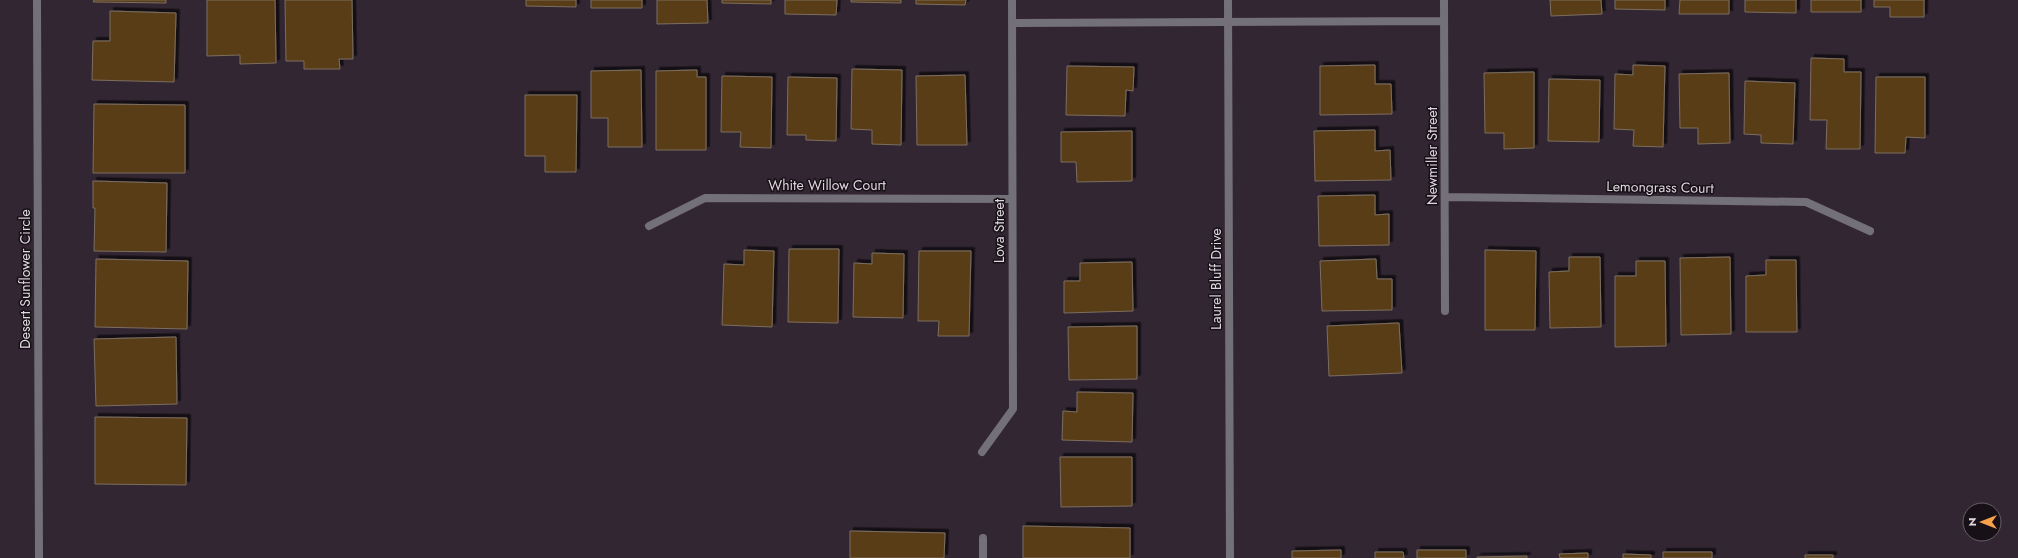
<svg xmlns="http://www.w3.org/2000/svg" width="2018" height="558" font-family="Jost,sans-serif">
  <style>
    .building { fill: #593c17; stroke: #7c6e60; filter: url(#shadow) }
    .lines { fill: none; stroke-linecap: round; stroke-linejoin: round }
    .minor { stroke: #737078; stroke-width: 8 }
    .labels { text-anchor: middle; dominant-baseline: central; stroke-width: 3; stroke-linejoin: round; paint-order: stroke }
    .street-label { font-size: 14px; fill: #dfd7df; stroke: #171117 }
  </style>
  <defs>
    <filter id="shadow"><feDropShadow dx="3.5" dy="-3.5" stdDeviation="0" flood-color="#0009"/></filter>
  </defs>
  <rect width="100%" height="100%" fill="#322633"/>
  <path class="building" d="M94 0H166V3L93 2Z
    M207 0H275L276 63 240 64V55L207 56Z
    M285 0H352L353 59H339L340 69H304V61H286Z
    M526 0H576V7L526 6Z
    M591 0H642V8H591Z
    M657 0H707L708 23 657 24Z
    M722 0H771V4L722 3Z
    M785 0H837L836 15 785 14Z
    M851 0H901V3L851 2Z
    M916 0H966L965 5 916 4Z
    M1550 0H1601L1602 14 1551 16Z
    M1615 0H1665V10L1615 9Z
    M1680 0H1729V14H1679Z
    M1745 0H1796V13L1745 12Z
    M1811 0H1861V12H1811Z
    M1874 0H1924V17H1890V7H1874Z
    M110 11 176 13 174 82 92 80 93 41H110Z
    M1811 58 1844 59V72H1861L1860 149H1826L1827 120H1810Z
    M1375 65V84H1391L1392 114 1320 115V66Z
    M1633 65 1665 66 1663 147 1633 146 1634 130 1614 129 1615 74 1633 75Z
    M1067 66 1134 67 1133 91 1126 90 1125 116 1066 115Z
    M852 69 902 70 901 145 872 144V130L851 129Z
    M641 70 642 147H608V118H591V71Z
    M697 70V77H706V150H656V71Z
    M1534 72V148L1504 149V133H1485L1484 73Z
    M1729 73 1730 143 1698 144V128H1680L1679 74Z
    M965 75 967 145H917L916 76Z
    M722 76 772 77 771 148 740 147 741 132H721Z
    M788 77 837 78 836 141 806 140V135H787Z
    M1876 77H1925V138L1906 137 1905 153H1875Z
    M1549 79 1600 80 1599 142 1548 141Z
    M1745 81 1795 83 1793 144 1761 143V135L1744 134Z
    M525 95H577L576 172H545V156H525Z
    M94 104 185 105V173H93Z
    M1375 130V151L1390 150 1391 180 1315 181 1314 131Z
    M1132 131V181L1077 182 1076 162H1061V132Z
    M93 181 167 183 166 252 94 251 95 208H93Z
    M1375 195V215L1389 214V245L1319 246 1318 196Z
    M789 249H839L838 323 788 322Z
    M744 250 774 251 772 327 722 325 724 264 744 265Z
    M1485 250 1536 251 1535 330H1485Z
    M919 251H971L969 336H938L939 321H918Z
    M872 253 904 254 903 318 853 317 854 263 872 264Z
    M1569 257H1600L1601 327 1550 328 1549 272 1569 271Z
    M1730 257 1731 334 1681 335 1680 258Z
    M96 259 188 261 187 329 95 327Z
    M1376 259 1377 279H1392V310L1322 311 1320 261Z
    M1766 260H1796L1797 332H1746V276L1766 275Z
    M1636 261H1665L1666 346 1615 347V276H1636Z
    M1132 262 1133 311 1064 313V281H1080V263Z
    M1399 323 1402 373 1329 376 1327 326Z
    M1137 326V379L1069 380 1068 327Z
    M176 337 177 404 96 406 94 339Z
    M1077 392 1133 393 1132 442 1062 440 1063 411 1077 412Z
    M95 417 187 418 186 485 95 484Z
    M1060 457H1132V506L1061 507Z
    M1023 526 1130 528V558H1023Z
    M850 531 945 533 944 558H850Z
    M1341 550V558H1292V551Z
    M1417 550H1466V558H1417Z
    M1375 552H1403L1404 558H1375Z
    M1663 552H1712V558H1663Z
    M1588 553V558H1560L1559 554Z
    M1623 554 1651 555V558H1623Z
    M1805 555H1833V558H1805Z
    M1527 556V558H1477V557Z"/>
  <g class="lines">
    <path class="minor" d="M37 0 39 558
      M1228 0 1230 558
      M1444 0 1445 311
      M1012 23 1444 21
      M1445 197 1806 202 1870 231
      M649 226 705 198 1012 199
      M982 452 1013 409 1012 0
      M983 538V558"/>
  </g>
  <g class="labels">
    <g class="street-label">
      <text transform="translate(1432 156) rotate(-90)">Newmiller Street</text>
      <text x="827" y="185">White Willow Court</text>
      <text transform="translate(1660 187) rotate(1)">Lemongrass Court</text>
      <text transform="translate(999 231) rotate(-90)">Lova Street</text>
      <text transform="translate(25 279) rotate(-90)">Desert Sunflower Circle</text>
      <text transform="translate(1216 279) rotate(-90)">Laurel Bluff Drive</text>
    </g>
  </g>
  <g transform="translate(1982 522) rotate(270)"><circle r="19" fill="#171117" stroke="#676067"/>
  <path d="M0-3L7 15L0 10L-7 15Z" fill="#f8a14a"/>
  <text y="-6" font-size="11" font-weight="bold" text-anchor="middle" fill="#dfd7df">N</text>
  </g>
</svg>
